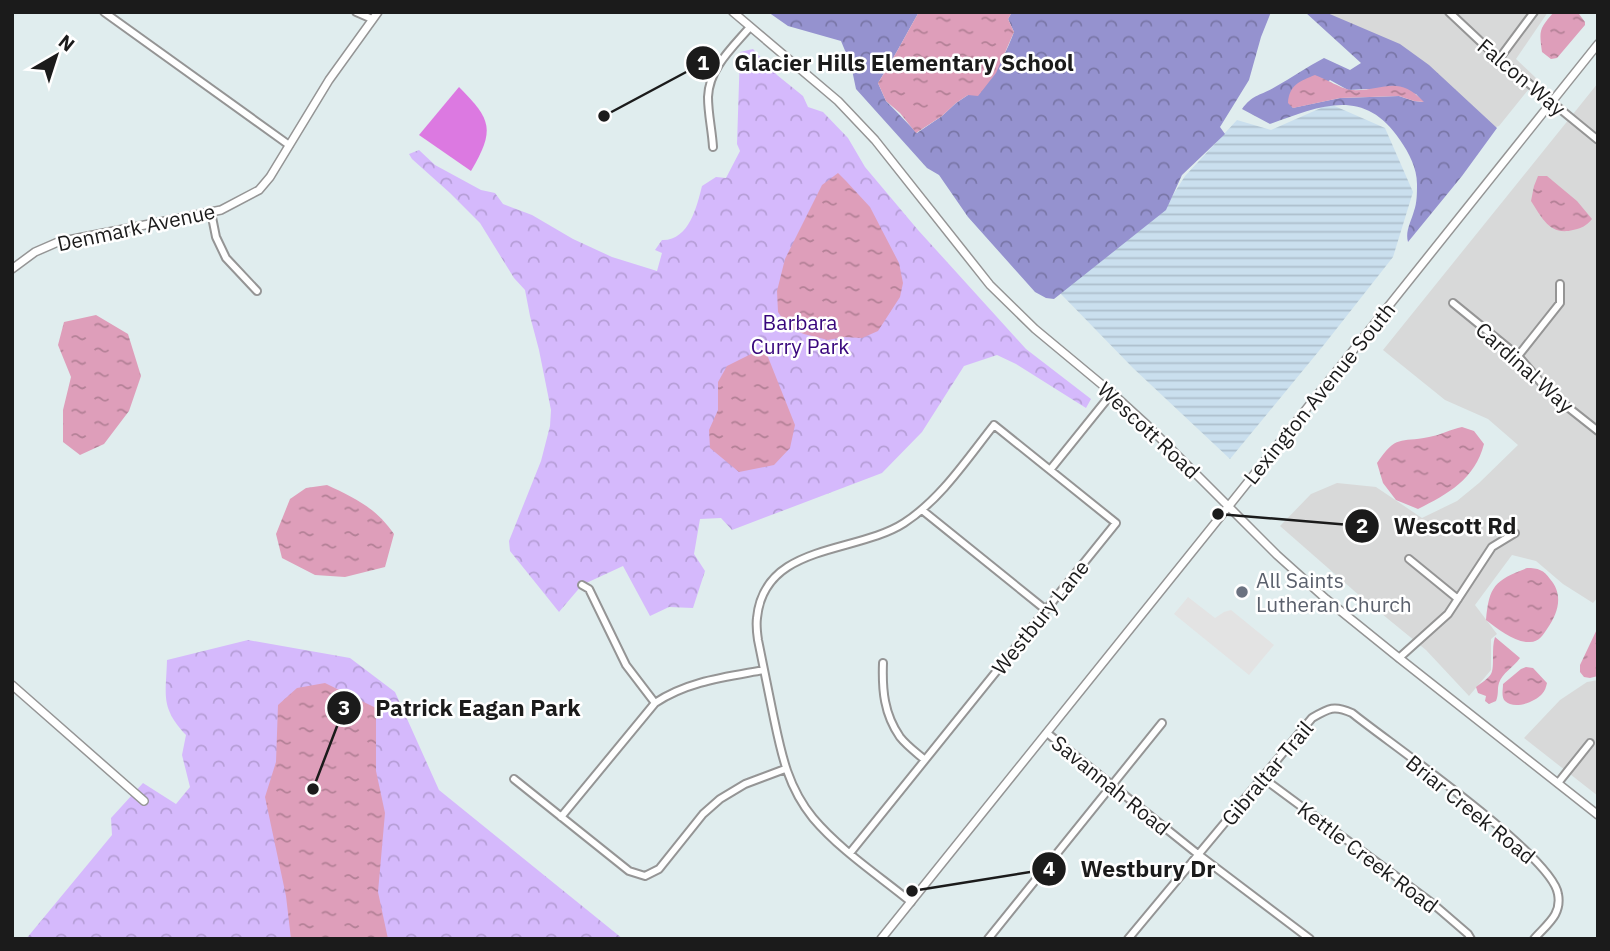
<svg xmlns="http://www.w3.org/2000/svg" width="1610" height="951" font-family="'IBM Plex Sans',sans-serif">
  <style>
    .residential { fill: #d8d9d9 }
    .farmland { fill: url(#farmland-rules) }
    .forest { fill: url(#forest-crowns); fill-rule: evenodd }
    .park { fill: url(#park-crowns) }
    .pitch { fill: #dc79e1 }
    .parking { fill: #e3e3e3 }
    .water { fill: url(#water-ripples) }
    .lines { fill: none; stroke-linecap: round; stroke-linejoin: round }
    .minor-casing { stroke: #959595; stroke-width: 10 }
    .tertiary-casing { stroke: #959595; stroke-width: 10 }
    .minor { stroke: #fff; stroke-width: 6 }
    .tertiary { stroke: #fff; stroke-width: 7 }
    .worship-dot { fill: #6b7280; stroke: #fff; stroke-width: 2.5 }
    .labels { text-anchor: middle; dominant-baseline: central; stroke-width: 5; stroke-linejoin: round; paint-order: stroke }
    .street-label { font-size: 21px; fill: #1b1b1b; stroke: #fff }
    .park-label { font-size: 21px; fill: #38067c; stroke: #fff }
    .worship-label { font-size: 21px; fill: #5b616d; stroke: #fff; text-anchor: start }
    .leader { fill: none; stroke: #1b1b1b; stroke-width: 2.5 }
    .callout-dot { fill: #1b1b1b; stroke: #fff; stroke-width: 2.5 }
    .mark-label { font-size: 21px; text-anchor: middle; font-weight: bold; fill: #fff }
    .callout-label { font-size: 23px; text-anchor: middle; font-weight: bold; fill: #1b1b1b; stroke: #fff; stroke-width: 5; stroke-linejoin: round; paint-order: stroke }
  </style>
  <defs>
    <pattern id="farmland-rules" width="6" height="5" patternUnits="userSpaceOnUse" patternTransform="scale(1.75)"><rect width="6" height="5" fill="#cadfee"/><path d="M0 2.5h6" fill="none" stroke="#adbfcc"/></pattern>
    <pattern id="forest-crowns" width="20" height="18" patternUnits="userSpaceOnUse" patternTransform="scale(1.75)"><rect width="20" height="18" fill="#9592cf"/><path d="M2 6a3 3 0 1 1 6 0M12 15a3 3 0 1 1 6 0" fill="none" stroke="#7976a7"/></pattern>
    <pattern id="park-crowns" width="20" height="18" patternUnits="userSpaceOnUse" patternTransform="scale(1.75)"><rect width="20" height="18" fill="#d5b9fc"/><path d="M2 6a3 3 0 1 1 6 0M12 15a3 3 0 1 1 6 0" fill="none" stroke="#b69ed7"/></pattern>
    <pattern id="water-ripples" width="26" height="14" patternUnits="userSpaceOnUse" patternTransform="scale(1.75)"><rect width="26" height="14" fill="#de9eba"/><path d="M2 4q2-2 4 0t4 0M15 11q2-2 4 0t4 0" fill="none" stroke="#b38096"/></pattern>
  </defs>
  <rect width="100%" height="100%" fill="#e0edee"/>
  <path class="residential" d="M1317 12H1548L1516 59 1537 79 1499 126 1490 129Z
    M1598 83V597L1593 603 1563 584 1536 561 1512 555 1475 605 1497 634 1491 639V670L1469 696 1426 650 1360 596 1280 526 1311 494 1337 483 1376 487 1422 518 1457 501 1479 483 1518 445 1488 419 1445 400 1383 350Z
    M1598 680V796L1524 738 1560 700 1587 682Z"/>
  <path class="farmland" d="M1330 104 1385 128 1413 192 1393 257 1323 346 1230 459 1133 368 1060 293 1164 209 1185 176 1237 120 1271 130Z"/>
  <path class="forest" d="M768 12H919C905 36 893 60 878 83L886 101 917 133 942 116 956 103 968 95H978C995 74 1004 58 1014 32L1008 19 1012 12H1271L1261 37 1249 80 1220 127 1225 134 1182 175 1166 210 1054 299 1046 298 1035 292 968 217 939 175 927 168 856 89 851 65 841 41 788 26Z
    M1305 12H1325L1400 44 1429 65 1497 128 1462 176 1408 242C1405 231 1411 222 1414 211 1417 203 1417 193 1417 184 1417 168 1409 153 1400 140 1364 86 1320 106 1270 124L1242 109C1253 94 1260 96 1275 87 1291 78 1307 67 1324 58L1350 70 1361 63ZM1330 80 1348 90 1367 89 1416 94 1423 102 1414 101 1399 96 1340 98 1292 108Z"/>
  <path class="park" d="M753 49 777 75 803 96 808 107 823 112 848 138 865 167 918 230 1026 349 1091 399 1086 408 1016 364 997 355 964 366 922 432 882 473 732 530 721 518 700 519 694 554 705 571 693 608 669 607 650 616 623 566 582 585 559 612 510 551 509 541 541 461 550 426 551 410 539 350 530 316 525 290 514 278 480 223 450 193 412 159 409 154 419 150 435 165 481 190 495 193 503 204 532 215 573 239 612 257 657 271 662 253 655 250 662 240C689 241 697 206 702 186L716 177 726 178 740 151 737 144 740 52Z
    M248 640 350 658 395 692 439 790 623 939H26L112 835 111 818 143 783 176 804 190 787 182 755 186 735C160 707 166 696 167 660Z"/>
  <path class="pitch" d="M459 87C492 120 495 130 471 171L419 135Z"/>
  <path class="parking" d="M1188 597 1215 618 1224 612 1231 610 1274 645 1249 675 1174 614Z"/>
  <path class="water" d="M919 12H1012L1008 19 1014 32 996 73 978 96 968 95 956 103 942 116 916 133 900 113 886 101 878 83C893 60 905 36 919 12Z
    M1554 12 1579 14 1585 22V25L1557 58 1551 59 1542 52C1539 30 1539 29 1554 12Z
    M1315 75C1323 78 1345 90 1351 90 1382 92 1397 73 1424 102L1414 101 1399 96 1340 98 1293 108 1288 103C1289 85 1300 81 1315 75Z
    M838 173 846 181 870 207 899 263 903 283 900 297 878 331 862 338 843 337 828 340 804 334 794 330 784 321 778 312 777 291 785 259 822 185Z
    M1538 176H1547L1577 201 1592 219C1586 226 1582 228 1573 230 1550 236 1542 218 1531 201L1534 186Z
    M96 315 128 334 141 376 129 411 104 444 80 455 63 442V410L71 377 58 345 64 322Z
    M755 352H766L795 425 790 448 774 465 739 472 710 448 709 430 718 410V382L727 366Z
    M1462 427 1474 431 1484 444C1475 479 1448 494 1418 509L1396 500 1383 483 1377 463C1397 434 1399 443 1429 437 1441 435 1451 429 1462 427Z
    M327 485C355 498 376 508 394 534L385 567 345 577 315 575 282 558 276 534 290 499 306 488Z
    M1527 568C1538 568 1544 570 1550 579 1564 595 1558 613 1547 629 1543 635 1539 642 1530 642 1515 643 1498 629 1486 620 1489 586 1495 580 1527 568Z
    M1598 627V676L1590 678 1584 677 1580 672V665Z
    M1495 637 1520 658C1514 667 1502 673 1499 683 1497 689 1499 694 1496 701L1489 704 1485 701 1486 696 1478 693 1476 687C1481 683 1488 679 1491 674 1495 667 1491 648 1495 637Z
    M1526 667 1533 668 1547 683C1546 687 1545 691 1542 694 1535 702 1514 710 1505 701 1501 697 1503 689 1503 684L1521 669Z
    M325 683 376 708V771L385 813 378 892 388 939H291L286 896 265 797 276 762 278 705 297 688Z"/>
  <g class="lines">
    <g class="minor-casing">
      <path id="minor" d="M104 12 289 145
        M356 12 372 19
        M1449 12 1499 59 1598 140
        M1499 59 1534 12
        M713 147C712 130 708 114 708 97 709 68 733 47 750 27
        M211 212 216 237 226 258 257 291
        M1453 303 1518 356 1550 393 1598 431
        M1518 356 1560 303V284
        M1050 470 1112 393
        M922 510 1046 610
        M1409 559 1458 599
        M582 585 589 589 626 665 655 703
        M1399 658 1448 614 1492 547 1515 533
        M883 663C882 690 884 714 900 737 907 746 917 753 925 760
        M1047 733 1199 855 1310 939
        M1263 778 1432 903 1468 934 1471 939
        M514 779 629 871 645 876 659 869 703 814 720 799 745 784 785 769
        M1558 783 1590 743
        M561 817 655 703C688 681 726 677 764 670
        M850 853 1116 523 994 425C967 459 941 499 904 523 856 554 764 543 757 618 756 625 757 633 758 640 763 664 768 689 773 714 781 752 787 786 813 818 840 850 878 875 911 902
        M988 939 1162 723
        M1128 939 1312 718C1329 708 1334 705 1352 713 1389 743 1552 855 1558 894 1562 915 1547 924 1534 939"/>
    </g>
    <g class="tertiary-casing">
      <path id="tertiary" d="M733 12 838 101 875 140 990 285 1035 329 1112 393 1147 425 1277 555 1326 599 1399 658 1598 815
        M12 269 35 252 58 242 221 210 259 190 270 177 329 80 378 12
        M12 685 144 801
        M881 939 1228 507 1598 44"/>
    </g>
    <use href="#minor" class="minor"/>
    <use href="#tertiary" class="tertiary"/>
  </g>
  <circle class="worship-dot" cx="1242" cy="592" r="7"/>
  <g class="labels">
    <g class="street-label">
      <text transform="translate(1522 77) rotate(40)">Falcon Way</text>
      <text transform="translate(136 227) rotate(-12)">Denmark Avenue</text>
      <text transform="translate(1525 367) rotate(42)">Cardinal Way</text>
      <text transform="translate(1319 393) rotate(-51)">Lexington Avenue South</text>
      <text transform="translate(1149 430) rotate(43)">Wescott Road</text>
      <text transform="translate(1040 617) rotate(-51)">Westbury Lane</text>
      <text transform="translate(1267 773) rotate(-50)">Gibraltar Trail</text>
      <text transform="translate(1111 785) rotate(39)">Savannah Road</text>
      <text transform="translate(1471 809) rotate(39)">Briar Creek Road</text>
      <text transform="translate(1368 857) rotate(37)">Kettle Creek Road</text>
    </g>
    <g class="park-label">
      <text x="800" y="322">Barbara<tspan x="800" dy="24">Curry Park</tspan></text>
    </g>
    <g class="worship-label">
      <text x="1256" y="580">All Saints<tspan x="1256" dy="24">Lutheran Church</tspan></text>
    </g>
  </g>
  <path class="leader" d="M604 116L703 63M1218 514L1362 526M313 789L344 708M912 891L1049 869"/>
  <g class="callout-dot">
    <circle cx="604" cy="116" r="7"/>
    <circle cx="1218" cy="514" r="7"/>
    <circle cx="313" cy="789" r="7"/>
    <circle cx="912" cy="891" r="7"/>
    <circle cx="703" cy="63" r="18"/>
    <circle cx="1362" cy="526" r="18"/>
    <circle cx="344" cy="708" r="18"/>
    <circle cx="1049" cy="869" r="18"/>
  </g>
  <g class="mark-label">
    <text x="703" y="70">1</text>
    <text x="1362" y="533">2</text>
    <text x="344" y="715">3</text>
    <text x="1049" y="876">4</text>
  </g>
  <g class="callout-label">
    <text x="904" y="71">Glacier Hills Elementary School</text>
    <text x="1455" y="534">Wescott Rd</text>
    <text x="478" y="716">Patrick Eagan Park</text>
    <text x="1148" y="877">Westbury Dr</text>
  </g>
  <rect width="1610" height="951" fill="none" stroke="#1b1b1b" stroke-width="28"/>
  <g transform="translate(56 56) rotate(39)" stroke="#ffffff" stroke-width="5" paint-order="stroke">
  <path d="M0-5L12 26L0 18L-12 26Z" fill="#1b1b1b"/>
  <text y="-10" font-size="19" font-weight="bold" text-anchor="middle" fill="#1b1b1b">N</text>
  </g>
</svg>
